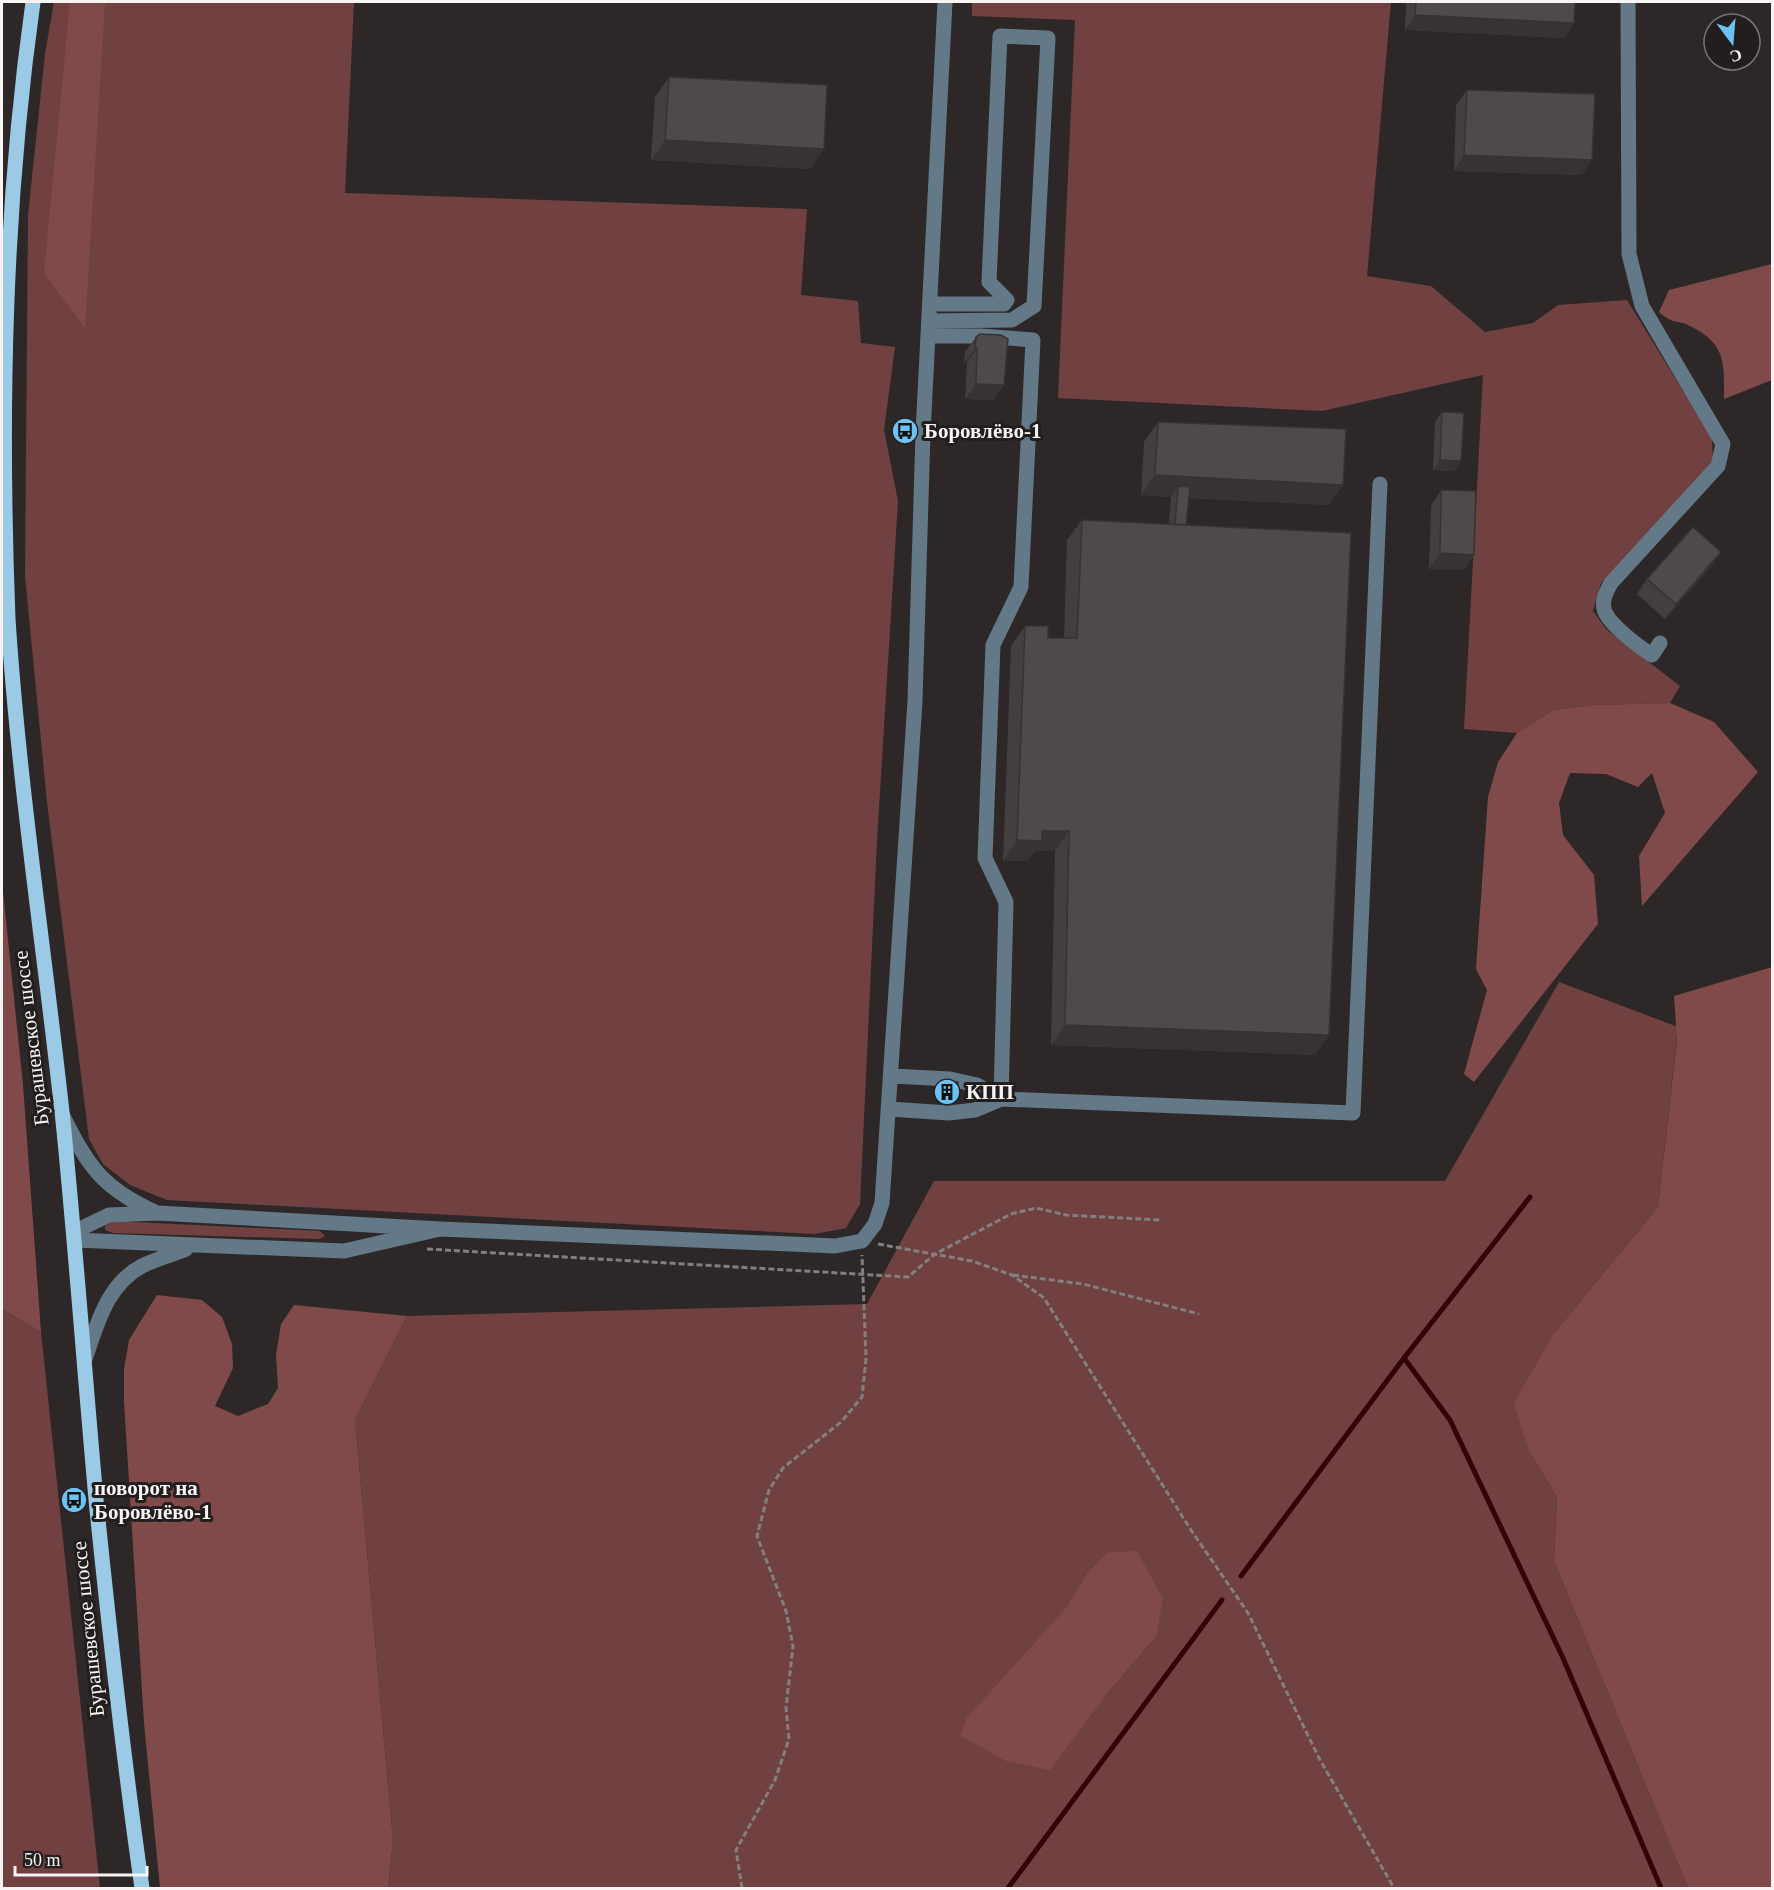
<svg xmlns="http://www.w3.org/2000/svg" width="1774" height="1890" font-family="'Times New Roman',serif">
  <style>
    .green { fill: #714141; fill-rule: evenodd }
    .forest { fill: #814a4a }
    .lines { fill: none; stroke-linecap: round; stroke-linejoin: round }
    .stream { stroke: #320308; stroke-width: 5 }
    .path { stroke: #837f7e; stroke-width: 3; stroke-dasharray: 6 3; stroke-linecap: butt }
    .minor { stroke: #637987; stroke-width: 15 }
    .major { stroke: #9bcae6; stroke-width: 15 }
    .wall { fill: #443f3f }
    .shaded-wall { fill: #373333 }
    .building { fill: #4f4949; stroke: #373333; stroke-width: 1.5 }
    .labels { text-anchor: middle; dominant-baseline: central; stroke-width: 6; stroke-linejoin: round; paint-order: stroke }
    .poi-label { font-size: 21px; font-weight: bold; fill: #f8f4f4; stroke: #231e1e; text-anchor: start }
    .street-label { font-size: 21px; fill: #f8f4f4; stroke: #231e1e }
  </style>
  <rect width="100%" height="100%" fill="#2d2827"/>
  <path class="green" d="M54 2H354L345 193 807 209 801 295 858 301 861 343 895 347 884 430 898 501 877 840 860 1204 846 1228 815 1234 167 1200 130 1185 103 1164 89 1139 47 802 25 576 28 215 45 54Z
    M972 2H1391L1367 276 1431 286 1485 332 1533 323 1558 305 1627 300 1712 438 1713 463 1601 583 1593 611 1606 629 1680 686 1670 703 1594 705 1553 710 1517 733 1464 729 1483 375 1322 411 1058 398 1075 20 972 16Z
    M1559 982 1678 1027 1658 1207 1555 1332 1529 1451 1557 1497 1554 1561 1688 1888H388L393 1840 355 1420 407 1316 867 1304 934 1181H1445ZM1106 1553 1156 1637 1106 1695 1065 1609 1087 1573Z
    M113 1221 320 1231 325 1236 319 1239 113 1233 105 1230V1226Z
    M2 1309 41 1332 100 1888H2Z"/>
  <path class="forest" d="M70 2H105L85 328 44 273Z
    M1772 264V380L1724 399C1724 365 1727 345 1692 327 1678 319 1675 326 1659 312L1669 290Z
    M1670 703 1714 722 1758 772 1642 906 1639 856 1665 813 1652 773 1638 787 1606 774 1570 773 1559 803 1563 835 1594 875 1598 924 1474 1082 1464 1074 1487 990 1476 969 1488 797 1498 762 1517 733 1553 710 1594 705Z
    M2 882 23 1085 41 1332 2 1309Z
    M1772 967V1888H1688L1554 1561 1557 1497 1529 1451 1514 1403 1555 1332 1658 1207 1677 1039 1674 996Z
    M157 1295 202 1300 222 1317 232 1344 233 1368 215 1406 238 1416 268 1404 278 1388 276 1355 281 1324 294 1305 407 1316 355 1420 393 1840 388 1888H160L144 1723 124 1401V1369L129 1340Z
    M1137 1551 1163 1599 1156 1637 1106 1695 1050 1770 1006 1761 961 1736 966 1719 1065 1609 1087 1573 1106 1553Z"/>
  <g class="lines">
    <path class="stream" d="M1404 1358 1450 1420 1563 1658 1661 1888
      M1241 1576 1404 1358 1530 1197
      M1008 1888 1222 1600"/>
    <path class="path" d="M878 1244 972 1261 1012 1275 1044 1298 1191 1530 1248 1613 1320 1760 1394 1888
      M427 1249 908 1277 935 1254 1011 1214 1036 1208 1066 1215 1160 1220
      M1013 1275 1083 1284 1199 1314
      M742 1888 736 1850 775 1780 789 1739 786 1708 793 1646 786 1611 757 1536 769 1490 783 1468 841 1422 862 1397 866 1358 862 1255"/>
    <path class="minor" d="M1628 2 1629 254 1642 306 1723 444 1718 466 1611 583C1606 592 1600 603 1606 614 1613 627 1639 647 1652 655L1660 643
      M929 321 1012 320 1034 306 1048 38 1000 36 989 282 1007 300 1004 304H930
      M929 336H981L1033 340 1021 587 993 645 985 858 1006 902 1001 1099
      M892 1076 950 1079 977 1085 1001 1099
      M889 1109 949 1113 975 1110 1001 1099 1353 1113 1380 484
      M63 1116C88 1166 102 1188 155 1212
      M440 1229 344 1251 75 1240 82 1228 109 1215 158 1213 440 1229 835 1246 862 1241 875 1224 882 1203 915 701 923 433 945 2
      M85 1359C97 1325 107 1284 142 1266 156 1259 172 1255 186 1249"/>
    <path class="major" d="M33 2C4 208 0 410 8 619 19 787 45 954 63 1121 76 1250 85 1380 97 1510 110 1637 124 1763 142 1888"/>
  </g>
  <path class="wall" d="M1406 2H1575L1574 23 1564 38 1405 30Z
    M669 77 810 169 651 160 655 97Z
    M1467 90 1582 175 1454 171 1456 105Z
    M976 337 1004 385 993 400 965 399 967 363H964L965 352Z
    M1442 412 1454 471 1433 470 1435 422Z
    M1158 422 1343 485 1329 505 1189 498 1186 525 1329 1035 1315 1055 1051 1045 1055 851H1035L1028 861H1003L1011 646 1025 626 1048 638H1064L1067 540 1082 520 1169 524 1171 497 1141 495 1144 442Z
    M1441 490 1474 555 1464 570 1429 569 1431 506Z
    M1721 552 1711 567 1665 619 1637 594 1647 579Z
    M944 1081 953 1098 940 1097 941 1086Z"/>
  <path class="shaded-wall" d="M1415 15 1574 23 1564 38 1405 30Z
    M665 140 824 149 810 169 651 160Z
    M1464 155 1592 160 1582 175 1454 171Z
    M975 348H977L967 363H964Z
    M976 384 1004 385 993 400 965 399Z
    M1440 460 1461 461 1454 471 1433 470Z
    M1155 475 1343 485 1329 505 1177 497 1178 486 1171 497 1141 495Z
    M1721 552 1711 567 1665 619 1676 604Z
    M1440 553 1474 555 1464 570 1429 569Z
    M1042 831H1069L1055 851H1035L1028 861H1003L1017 840Z
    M1065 1025 1329 1035 1315 1055 1051 1045Z
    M943 1092 957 1093 953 1098 940 1097Z"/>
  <path class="building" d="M1416 2H1575L1574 23 1415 15Z
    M669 77 827 85 824 149 665 140Z
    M1467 90 1595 94 1592 160 1464 155Z
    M980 334 1001 335 1008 339 1004 385 976 384 977 348H975L976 337Z
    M1442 412 1464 413 1461 461 1440 460Z
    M1158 422 1346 429 1343 485 1155 475Z
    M1178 486 1190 487 1186 525 1175 524Z
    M1441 490 1476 491 1474 555 1440 553Z
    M1082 520 1351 533 1329 1035 1065 1025 1069 831H1042V841L1017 840 1025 626H1048V638H1077Z
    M1693 527 1721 552 1676 604 1647 579Z
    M944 1081 958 1082 957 1093 943 1092Z"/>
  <defs>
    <g id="bus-disc" transform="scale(1.35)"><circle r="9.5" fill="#6dc2f3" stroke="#231e1e"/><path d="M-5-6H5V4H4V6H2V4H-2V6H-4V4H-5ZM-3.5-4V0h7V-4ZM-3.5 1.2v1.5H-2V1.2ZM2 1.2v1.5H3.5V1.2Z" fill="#111"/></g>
    <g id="building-disc" transform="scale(1.35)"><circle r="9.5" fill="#6dc2f3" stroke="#231e1e"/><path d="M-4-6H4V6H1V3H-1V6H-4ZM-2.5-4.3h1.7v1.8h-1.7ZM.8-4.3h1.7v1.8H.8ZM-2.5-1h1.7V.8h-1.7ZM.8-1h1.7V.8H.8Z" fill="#111"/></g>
  </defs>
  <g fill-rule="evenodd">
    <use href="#bus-disc" x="905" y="431"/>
    <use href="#building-disc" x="947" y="1092"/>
    <use href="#bus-disc" x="74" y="1500"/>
  </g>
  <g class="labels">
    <g class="poi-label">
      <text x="924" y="431">Боровлёво-1</text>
      <text x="966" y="1092">КПП</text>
      <text x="94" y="1488">поворот на<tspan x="94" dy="24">Боровлёво-1</tspan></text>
    </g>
    <g class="street-label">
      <text transform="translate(31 1038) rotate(-97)">Бурашевское шоссе</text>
      <text transform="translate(88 1629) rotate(-96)">Бурашевское шоссе</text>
    </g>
  </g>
  <rect width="1774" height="1890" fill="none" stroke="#f8f4f4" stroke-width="6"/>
  <g transform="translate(1732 42) rotate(164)"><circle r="28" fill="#231e1e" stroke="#787474" stroke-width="1.5"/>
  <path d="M0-4.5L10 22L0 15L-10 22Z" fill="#6dc2f3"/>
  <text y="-9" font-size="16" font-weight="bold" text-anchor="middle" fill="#f8f4f4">С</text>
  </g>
  <path d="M15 1866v9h132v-9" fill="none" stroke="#f8f4f4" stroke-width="3"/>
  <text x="24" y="1866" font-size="18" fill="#f8f4f4" stroke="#231e1e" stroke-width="4.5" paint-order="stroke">50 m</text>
</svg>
